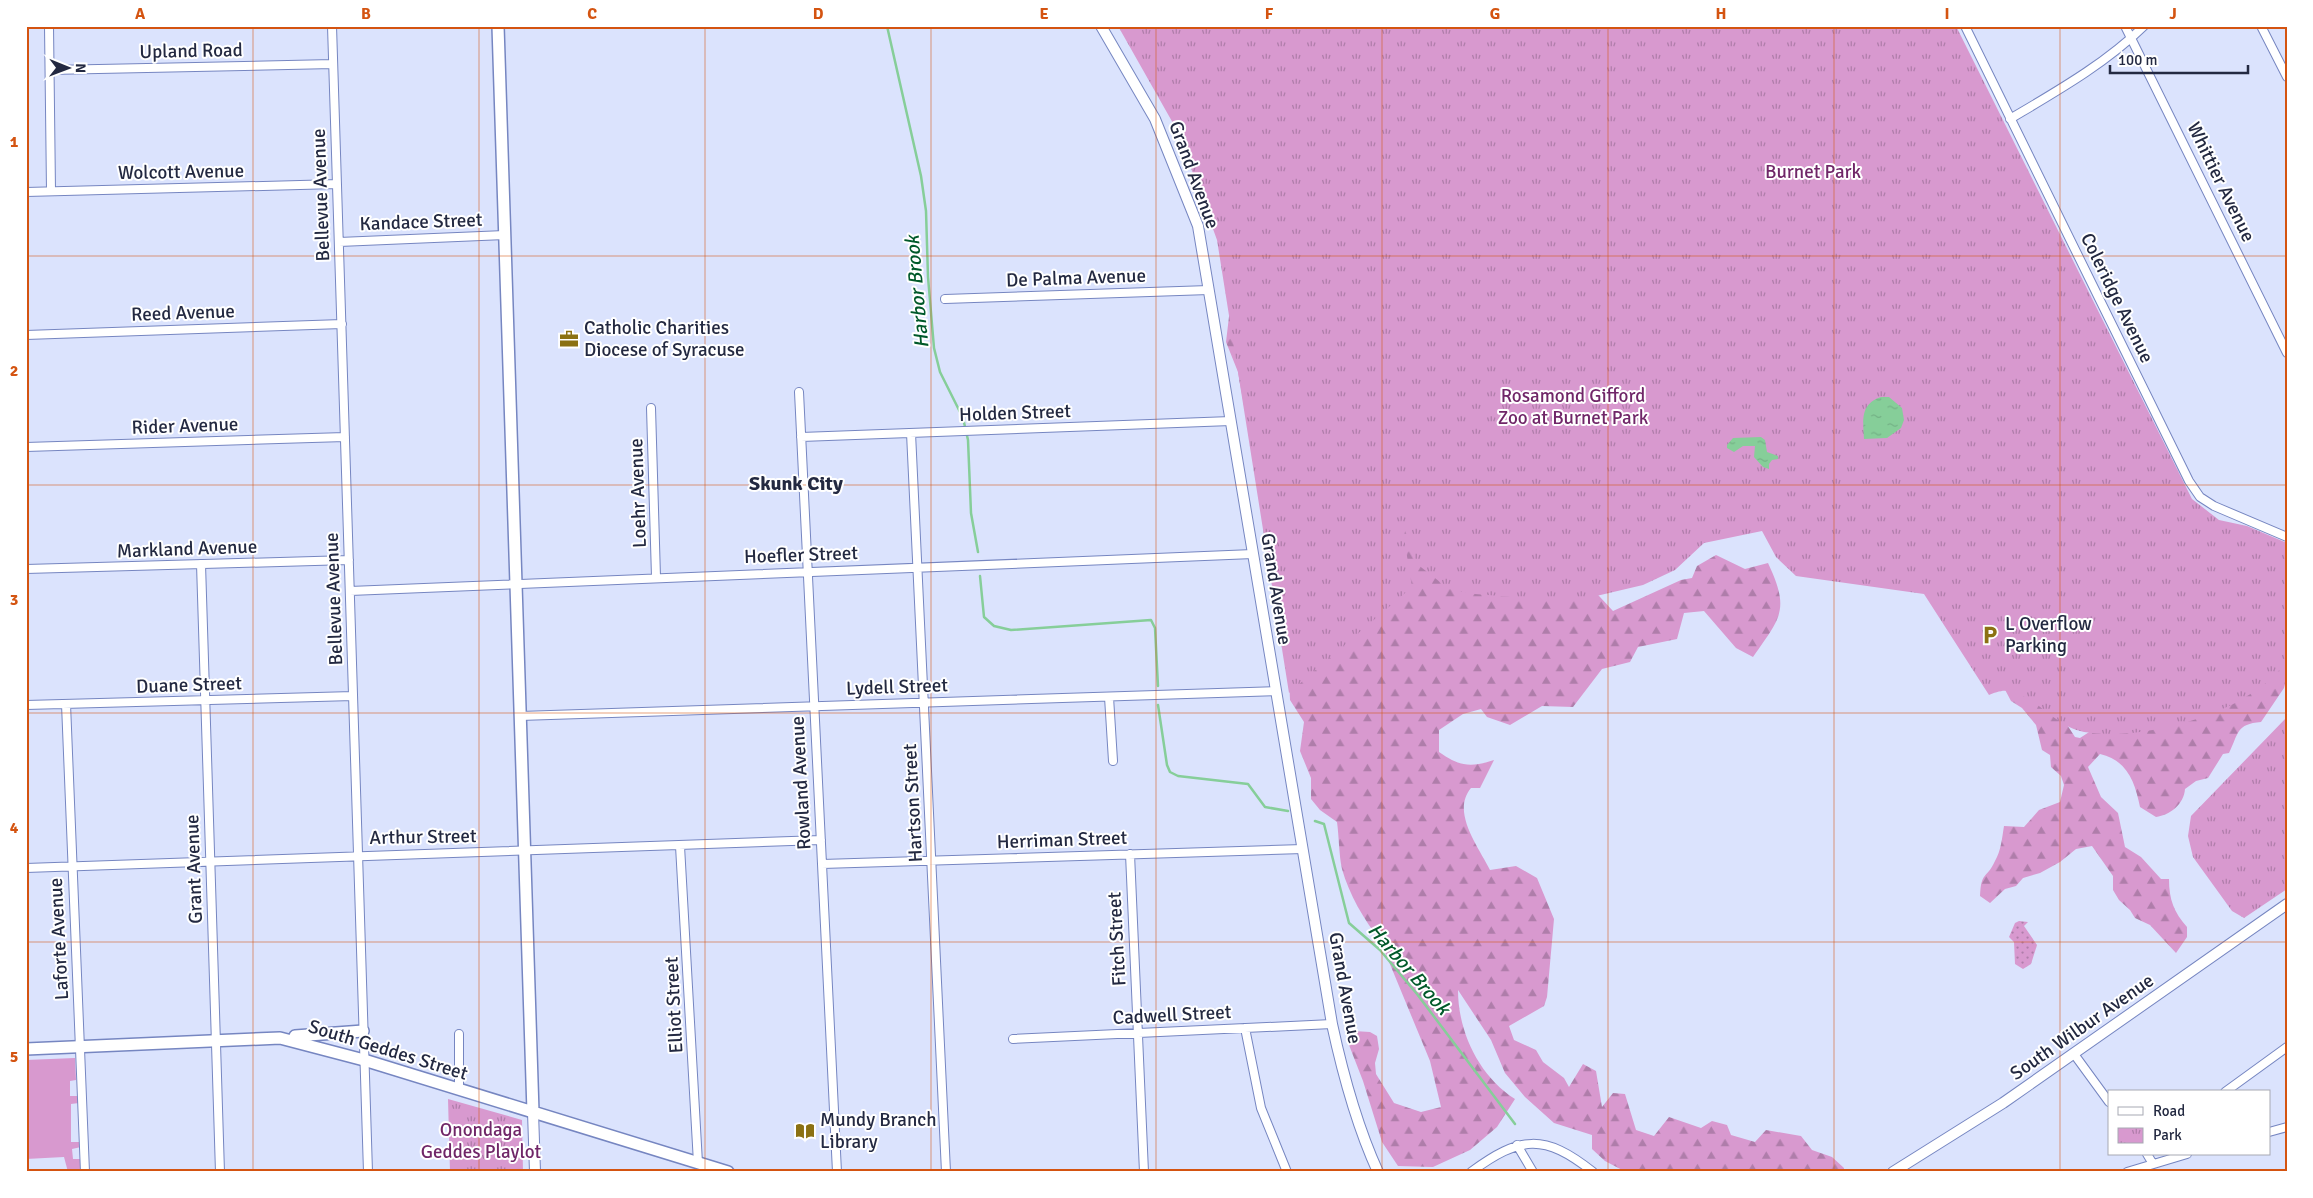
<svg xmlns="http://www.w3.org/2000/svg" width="2313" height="1198" font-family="Signika,sans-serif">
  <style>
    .grass { fill: #d899cf }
    .forest { fill: url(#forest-firs) }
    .park { fill: url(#park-tufts) }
    .garden { fill: url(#garden-dots) }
    .water { fill: url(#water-ripples) }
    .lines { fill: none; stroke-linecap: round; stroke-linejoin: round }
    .stream { stroke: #86ce99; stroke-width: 2.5 }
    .minor-casing { stroke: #7686c1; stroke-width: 10 }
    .tertiary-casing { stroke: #7686c1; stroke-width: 12 }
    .secondary-casing { stroke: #7686c1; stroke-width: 14 }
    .minor { stroke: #fff; stroke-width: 8 }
    .tertiary { stroke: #fff; stroke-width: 10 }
    .secondary { stroke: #fff; stroke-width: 11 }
    .grid { fill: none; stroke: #d45411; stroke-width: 1; stroke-opacity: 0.55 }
    .labels { text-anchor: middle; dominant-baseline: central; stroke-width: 4; stroke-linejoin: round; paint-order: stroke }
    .street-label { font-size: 19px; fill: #232941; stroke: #fff }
    .park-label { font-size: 19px; fill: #702668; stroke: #fff }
    .poi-label { font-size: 19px; fill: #232941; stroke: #fff; text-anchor: start }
    .water-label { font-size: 20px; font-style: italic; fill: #00592a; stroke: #fff }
    .neighbourhood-label { font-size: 20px; font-weight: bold; fill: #232941; stroke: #fff }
    .neatline { fill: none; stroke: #d45411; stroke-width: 2 }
    .grid-label { font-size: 16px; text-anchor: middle; font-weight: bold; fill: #d45411 }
  </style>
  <defs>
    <pattern id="forest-firs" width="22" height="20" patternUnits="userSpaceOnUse" patternTransform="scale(1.25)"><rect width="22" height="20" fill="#d899cf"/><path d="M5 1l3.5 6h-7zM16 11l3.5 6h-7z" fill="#af7daa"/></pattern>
    <pattern id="park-tufts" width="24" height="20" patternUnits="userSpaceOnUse" patternTransform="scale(1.25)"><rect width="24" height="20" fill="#d899cf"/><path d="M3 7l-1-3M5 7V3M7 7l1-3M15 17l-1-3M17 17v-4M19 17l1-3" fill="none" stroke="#af7daa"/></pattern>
    <pattern id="garden-dots" width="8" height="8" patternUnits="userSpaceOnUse" patternTransform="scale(1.25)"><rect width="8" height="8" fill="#d899cf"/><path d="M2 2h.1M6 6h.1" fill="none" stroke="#af7daa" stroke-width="1.8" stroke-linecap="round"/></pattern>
    <pattern id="water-ripples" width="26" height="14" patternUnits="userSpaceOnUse" patternTransform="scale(1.25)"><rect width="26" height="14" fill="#86ce99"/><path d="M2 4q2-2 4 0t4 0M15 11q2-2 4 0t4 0" fill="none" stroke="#73b185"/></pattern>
  </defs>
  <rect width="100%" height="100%" fill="#dbe3fd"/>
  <path class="grass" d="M75 1058 76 1080 70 1081V1096H79V1103L71 1104V1142H80L81 1147 72 1149 73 1159H81L82 1172H68L64 1157 26 1159V1060Z"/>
  <path class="forest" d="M1232 291 1573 568 1613 611 1681 580 1692 578 1697 566 1716 555 1745 569 1768 563C1790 610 1781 617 1753 657L1736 648 1704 611 1684 613 1677 639 1638 647 1630 662 1602 669 1573 707 1542 706 1510 725 1487 717 1481 709 1463 714 1439 730V752C1459 766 1470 768 1494 760L1480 788H1471C1451 812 1478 846 1490 870L1516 866 1537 878 1554 919 1547 997 1544 1006 1509 1026 1514 1040 1536 1050 1543 1062 1564 1078 1569 1087 1583 1064 1596 1071 1602 1107 1613 1093 1625 1094 1636 1130 1654 1136 1669 1117 1701 1128 1712 1121 1727 1125 1731 1135 1755 1142 1766 1130 1801 1136 1812 1150 1832 1157 1844 1168V1172H1626L1605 1161 1592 1149V1135L1554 1123 1525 1097 1505 1073 1491 1040 1458 990C1458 1032 1479 1076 1515 1099L1497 1127 1470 1150 1433 1167 1398 1166 1382 1142 1363 1081 1349 1045 1354 1031 1370 1032 1377 1036 1379 1049 1375 1063 1376 1074 1394 1103 1421 1112 1441 1107 1430 1061 1380 940C1364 920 1349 894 1342 869 1339 856 1339 836 1337 822L1320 810 1311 799V778L1300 751 1304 722 1290 700 1288 654 1238 372 1226 342Z
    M2287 576V677L2284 688 2261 722C2236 724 2239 733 2229 753L2223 754 2208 778 2196 781 2185 789C2184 804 2170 815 2156 817L2140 807C2135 782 2127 760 2100 754L2088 767 2101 797 2118 813 2125 847 2141 857 2161 879H2169C2169 900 2174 912 2187 927V937L2176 953 2150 925 2135 918 2130 910 2119 900 2113 890V876L2092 846 2076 849 2060 862 2040 873 2023 878 2016 886 2005 889 1990 903 1980 896C1981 871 1986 880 1995 861 2001 851 2002 838 2004 826L2024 827 2039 810 2060 802 2064 785 2061 776 2051 767 2050 755 2042 750 2036 725 2022 708 2011 701 2002 684 2053 703 2075 737 2080 738 2103 723Z"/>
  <path class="park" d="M1118 26H1956L2192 499 2219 520 2247 526 2287 543V660C2252 713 2144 742 2084 732 2055 727 2036 695 2007 691 2002 690 1994 693 1989 695L1924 594 1796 576 1776 557 1762 531 1704 543 1675 570 1643 585 1592 597 1539 599 1475 594 1449 589 1417 564 1401 519 1412 587 1289 693 1217 240 1178 132Z
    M2287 717V889L2244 918 2232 911 2193 857 2188 836 2191 816Z
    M448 1099 522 1120 523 1172H450Z"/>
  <path class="garden" d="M2019 921 2028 922 2024 926 2037 945 2031 964 2023 969 2015 964 2014 942 2009 937 2015 923Z"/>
  <path class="water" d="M1881 397H1889L1902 408 1904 420 1901 428 1887 438 1864 439C1863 420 1860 404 1881 397Z
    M1761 437 1765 440 1767 452 1778 456V459L1772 460 1769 464V469L1763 467 1754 457 1755 446H1743L1734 452 1727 448V445L1733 438Z"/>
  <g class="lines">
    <path class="stream" d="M887 26 921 176 926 211 928 277 934 348 940 372 963 418 968 440 971 513 978 552
      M980 576 984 617 994 626 1011 630 1151 620 1155 628 1158 686
      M1158 705 1167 765 1170 772 1178 776 1248 784 1265 807 1288 811
      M1315 821 1324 824 1349 923 1380 950 1417 994 1515 1124"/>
    <g class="minor-casing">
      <path id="minor" d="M49 26 51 191
        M332 26 368 1172
        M1965 26 2189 481 2200 497 2214 506 2287 537
        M2125 26 2287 353
        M2261 26 2287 77
        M50 70 333 64
        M2010 119C2057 91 2105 64 2144 26
        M26 192 337 184
        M339 242 505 235
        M945 299 1209 290
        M26 335 342 324
        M799 392 837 1172
        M651 408 656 577
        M911 433 946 1172
        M801 437 1231 421
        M26 447 345 437
        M201 564 220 1172
        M26 569 349 560
        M350 591 1253 554
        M1109 697 1113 761
        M66 704 85 1172
        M26 705 353 696
        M520 716 1276 691
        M680 846 698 1163
        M1130 854 1144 1172
        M822 864 1303 849
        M26 868 821 840
        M1245 1028 1261 1108 1287 1172
        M1013 1039 1332 1024
        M2074 1054 2109 1102
        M459 1089V1034
        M2225 1092 2287 1047
        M2269 1132 2287 1127
        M1517 1145 1533 1172
        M2147 1154 2153 1164
        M1471 1172C1520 1136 1544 1133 1593 1172
        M2127 1172 2187 1154"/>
    </g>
    <g class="tertiary-casing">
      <path id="tertiary" d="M1101 26 1155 119 1198 226 1332 1024C1343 1075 1356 1124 1378 1172
        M533 1112 535 1172
        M1893 1172 2003 1103 2287 904"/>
    </g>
    <g class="secondary-casing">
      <path id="secondary" d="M498 26 533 1112
        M295 1036 363 1031
        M26 1049 280 1038 364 1060 728 1172"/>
    </g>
    <use href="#minor" class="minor"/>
    <use href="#tertiary" class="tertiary"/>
    <use href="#secondary" class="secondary"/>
  </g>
  <path class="grid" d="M253 26V1172M479 26V1172M705 26V1172M931 26V1172M1156 26V1172M1382 26V1172M1608 26V1172M1834 26V1172M2060 26V1172M26 256H2287M26 485H2287M26 713H2287M26 942H2287"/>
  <defs>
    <g id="office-bare" transform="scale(1.5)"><path d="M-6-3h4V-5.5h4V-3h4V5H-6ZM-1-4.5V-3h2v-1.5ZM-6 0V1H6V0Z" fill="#8b7113" stroke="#fff" stroke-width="2.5" paint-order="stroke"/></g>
    <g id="parking-bare" transform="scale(1.5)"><path d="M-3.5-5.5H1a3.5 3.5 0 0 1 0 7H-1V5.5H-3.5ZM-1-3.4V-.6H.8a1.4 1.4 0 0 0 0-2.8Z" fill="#8b7113" stroke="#fff" stroke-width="2.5" paint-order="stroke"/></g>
    <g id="library-bare" transform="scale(1.5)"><path d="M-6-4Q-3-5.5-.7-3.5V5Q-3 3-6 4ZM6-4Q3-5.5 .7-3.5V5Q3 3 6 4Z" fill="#8b7113" stroke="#fff" stroke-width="2.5" paint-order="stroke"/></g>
  </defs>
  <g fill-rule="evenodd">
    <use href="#office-bare" x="569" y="339"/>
    <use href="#parking-bare" x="1990" y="635"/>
    <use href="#library-bare" x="805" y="1131"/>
  </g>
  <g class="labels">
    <g class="street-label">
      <text transform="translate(191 51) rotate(-1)">Upland Road</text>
      <text transform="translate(181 172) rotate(-1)">Wolcott Avenue</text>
      <text transform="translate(1194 175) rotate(70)">Grand Avenue</text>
      <text transform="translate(2221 182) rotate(64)">Whittier Avenue</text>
      <text transform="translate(321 195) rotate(-92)">Bellevue Avenue</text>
      <text transform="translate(421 222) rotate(-2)">Kandace Street</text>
      <text transform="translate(1076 278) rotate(-2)">De Palma Avenue</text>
      <text transform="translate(2117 298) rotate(64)">Coleridge Avenue</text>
      <text transform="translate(183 313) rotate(-2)">Reed Avenue</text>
      <text transform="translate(1015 413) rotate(-2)">Holden Street</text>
      <text transform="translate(185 426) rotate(-2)">Rider Avenue</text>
      <text transform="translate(638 493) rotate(-92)">Loehr Avenue</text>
      <text transform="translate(187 549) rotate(-2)">Markland Avenue</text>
      <text transform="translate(801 555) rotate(-2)">Hoefler Street</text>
      <text transform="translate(1276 589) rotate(81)">Grand Avenue</text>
      <text transform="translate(334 599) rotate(-92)">Bellevue Avenue</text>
      <text transform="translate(189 685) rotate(-2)">Duane Street</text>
      <text transform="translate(897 687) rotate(-2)">Lydell Street</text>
      <text transform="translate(801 783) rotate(-93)">Rowland Avenue</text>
      <text transform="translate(913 803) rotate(-93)">Hartson Street</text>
      <text transform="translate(423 837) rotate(-1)">Arthur Street</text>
      <text transform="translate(1062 840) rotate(-2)">Herriman Street</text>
      <text transform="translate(194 869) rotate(-92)">Grant Avenue</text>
      <text transform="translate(59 939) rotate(-93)">Laforte Avenue</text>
      <text transform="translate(1117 939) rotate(-93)">Fitch Street</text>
      <text transform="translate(1345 988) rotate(80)">Grand Avenue</text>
      <text transform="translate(674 1005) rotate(-93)">Elliot Street</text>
      <text transform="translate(1172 1015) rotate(-3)">Cadwell Street</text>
      <text transform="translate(2082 1027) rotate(-35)">South Wilbur Avenue</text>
      <text transform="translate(388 1050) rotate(17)">South Geddes Street</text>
    </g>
    <g class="park-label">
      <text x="1813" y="172">Burnet Park</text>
      <text x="1573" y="396">Rosamond Gifford<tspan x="1573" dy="22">Zoo at Burnet Park</tspan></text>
      <text x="481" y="1130">Onondaga<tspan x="481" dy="22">Geddes Playlot</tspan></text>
    </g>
    <g class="poi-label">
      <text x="584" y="328">Catholic Charities<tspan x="584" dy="22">Diocese of Syracuse</tspan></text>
      <text x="2005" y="624">L Overflow<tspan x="2005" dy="22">Parking</tspan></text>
      <text x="820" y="1120">Mundy Branch<tspan x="820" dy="22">Library</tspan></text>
    </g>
    <g class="water-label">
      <text transform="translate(917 292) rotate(-95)">Harbor Brook</text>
      <text transform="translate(1409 969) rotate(49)">Harbor Brook</text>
    </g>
    <g class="neighbourhood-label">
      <text x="796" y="483">Skunk City</text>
    </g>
  </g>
  <rect width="2313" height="1198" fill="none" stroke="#ffffff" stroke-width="55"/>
  <rect x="2108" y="1090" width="162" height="65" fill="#ffffff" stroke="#a7a9b3"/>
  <rect x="2118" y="1107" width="25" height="8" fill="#ffffff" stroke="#a7a9b3"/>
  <text x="2153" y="1116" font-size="15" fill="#232941">Road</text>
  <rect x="2118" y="1128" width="25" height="15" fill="url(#park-tufts)" stroke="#a7a9b3"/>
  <text x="2153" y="1140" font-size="15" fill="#232941">Park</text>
  <g transform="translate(68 68) rotate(91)" stroke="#ffffff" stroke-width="4" paint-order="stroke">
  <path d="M0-4L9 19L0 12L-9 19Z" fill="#232941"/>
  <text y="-8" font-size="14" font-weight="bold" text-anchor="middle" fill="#232941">N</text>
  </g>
  <path d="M2110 65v8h138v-8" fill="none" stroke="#232941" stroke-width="2.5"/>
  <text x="2118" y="65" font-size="15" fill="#232941" stroke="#ffffff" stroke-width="4" paint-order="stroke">100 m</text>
  <rect x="28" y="28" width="2258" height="1142" class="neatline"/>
  <g class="grid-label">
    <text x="140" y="19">A</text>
    <text x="366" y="19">B</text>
    <text x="592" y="19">C</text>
    <text x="818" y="19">D</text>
    <text x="1044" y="19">E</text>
    <text x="1269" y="19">F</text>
    <text x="1495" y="19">G</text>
    <text x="1721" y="19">H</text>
    <text x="1947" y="19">I</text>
    <text x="2173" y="19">J</text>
    <text x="14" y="147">1</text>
    <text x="14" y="376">2</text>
    <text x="14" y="605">3</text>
    <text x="14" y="833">4</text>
    <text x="14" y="1062">5</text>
  </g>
</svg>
